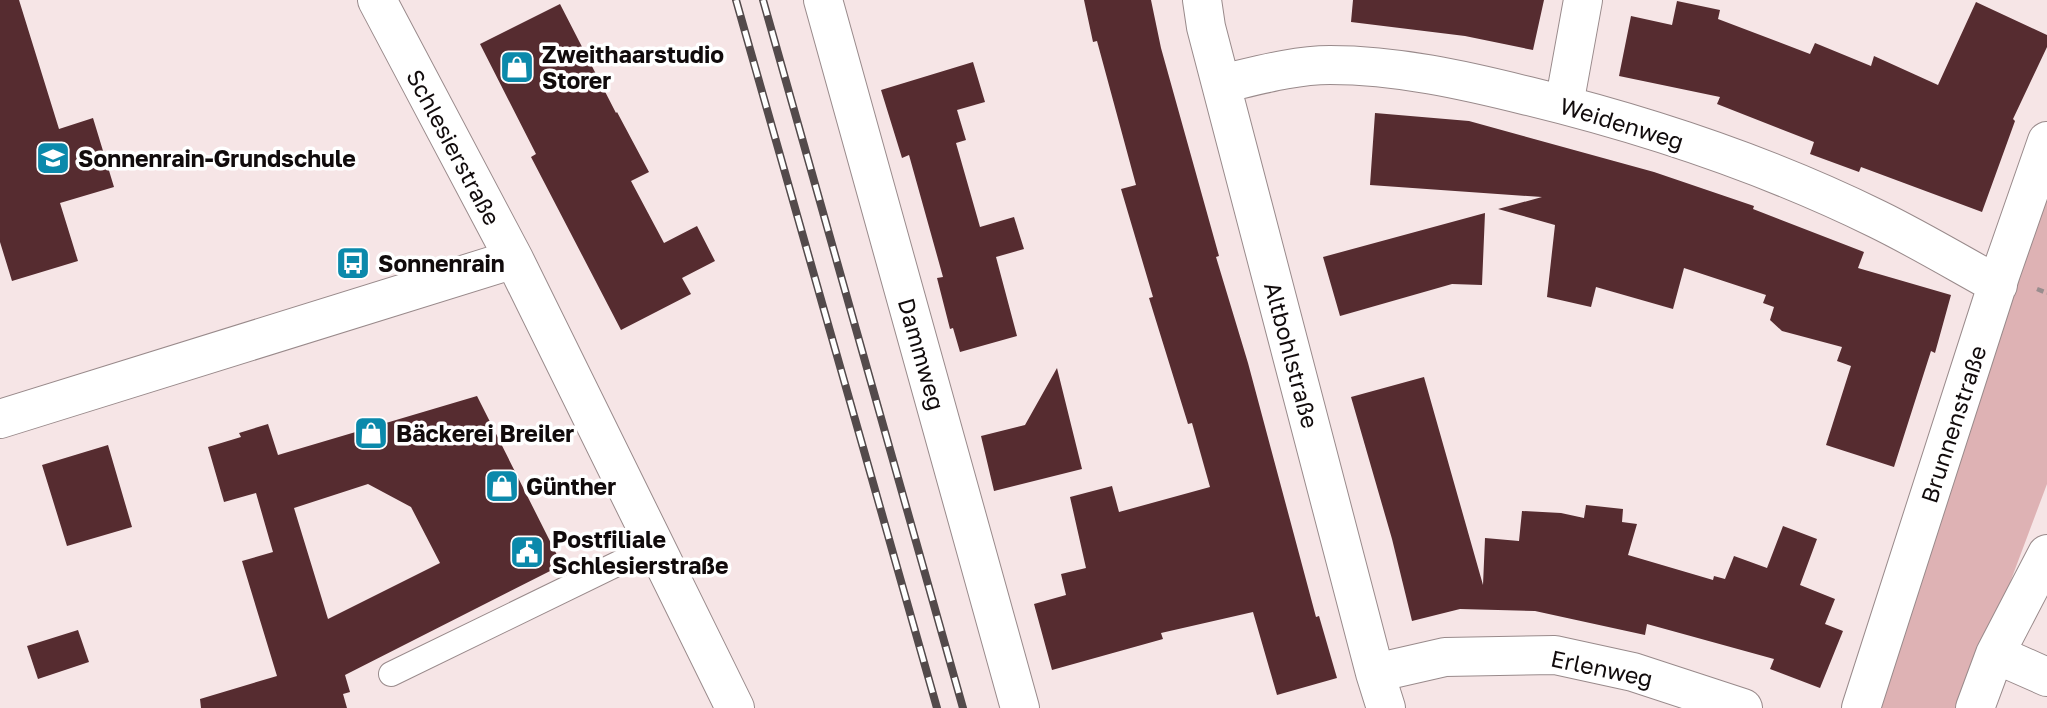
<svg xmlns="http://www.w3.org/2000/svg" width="2047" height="708" font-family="'Golos Text',sans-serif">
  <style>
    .green { fill: #deb2b4 }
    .building { fill: #562c30; fill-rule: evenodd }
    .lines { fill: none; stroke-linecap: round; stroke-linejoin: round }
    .lane-casing { stroke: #998a8b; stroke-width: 26 }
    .street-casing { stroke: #998a8b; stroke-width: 40 }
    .path { stroke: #998d8e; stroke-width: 4.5; stroke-dasharray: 7 3.5; stroke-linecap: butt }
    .lane { stroke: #fff; stroke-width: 24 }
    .street { stroke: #fff; stroke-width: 38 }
    .rail-casing { stroke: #534a4b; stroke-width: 8 }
    .rail { stroke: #fff; stroke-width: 5; stroke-dasharray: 16; stroke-linecap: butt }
    .labels { text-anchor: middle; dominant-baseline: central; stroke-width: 7; stroke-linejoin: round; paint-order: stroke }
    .poi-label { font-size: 23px; font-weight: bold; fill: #110b0c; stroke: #fff; text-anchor: start }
    .street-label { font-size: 23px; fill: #110b0c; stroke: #fff }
  </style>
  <rect width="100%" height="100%" fill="#f6e5e6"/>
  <path class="green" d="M2047 186V484L1963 708H1878Z"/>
  <path class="building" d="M0 0H19L59 129 93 118 114 187 60 203 78 261 12 281 0 242Z
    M1084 0H1151L1161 48 1219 256 1216 257 1248 363 1316 617 1319 616 1337 678 1277 695 1253 612 1161 633 1163 639 1052 670 1034 604 1066 595 1061 574 1086 568 1070 497 1112 486 1119 512 1210 487 1192 423 1188 424 1149 298 1153 297 1121 189 1136 185 1097 41 1093 42Z
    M1353 0H1544L1533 50 1465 36 1351 22Z
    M1677 1 1720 10 1718 19 1810 54 1815 43 1871 66 1874 56 1938 85 1976 2 2047 35V47L2013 119 2015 121 1982 212 1861 167 1859 172 1810 154 1814 142 1717 104 1720 97 1619 76 1631 16 1672 25Z
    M560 4 616 113 617 112 649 172 631 181 664 243 697 226 715 261 682 278 691 294 621 330 531 157 536 154 480 44Z
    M973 62 985 102 957 110 966 140 956 143 980 227 1014 217 1024 249 996 257 1017 336 960 352 953 328 950 329 937 278 943 277 909 155 902 158 881 90Z
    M1375 113 1469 121 1654 172 1754 206 1753 209 1864 252 1858 268 1951 295 1935 353 1931 351 1894 467 1826 445 1851 366 1837 361 1842 347 1782 331 1770 320 1774 307 1763 303 1766 295 1684 268 1673 309 1596 287 1591 307 1547 297 1555 225 1498 209 1542 197 1370 185Z
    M1485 213 1482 285 1452 284 1340 316 1323 257Z
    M1057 368 1082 469 994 491 981 436 1025 425Z
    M1424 377 1483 585 1485 538 1519 541 1522 511 1561 513 1584 518 1586 505 1623 509 1622 522 1637 524 1628 555 1713 580 1714 576 1725 579 1734 556 1767 568 1783 526 1817 539 1800 585 1835 599 1825 624 1843 631 1820 688 1770 669 1774 659 1647 624 1645 635 1535 611 1460 609 1412 621 1392 539 1351 397Z
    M477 396 562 565 345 675 350 692 343 694 347 708H201L200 699 277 676 242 561 273 552 256 493 224 502 208 447 241 437 239 433 268 424 278 455ZM368 484 411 507 440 563 328 619 294 508Z
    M108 445 132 527 67 546 42 465Z
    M78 630 89 662 38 679 27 646Z"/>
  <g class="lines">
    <g class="lane-casing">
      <path id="lane" d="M391 674 654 546"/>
    </g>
    <g class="street-casing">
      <path id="street" d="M377 0 514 259 735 708
        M823 0 1020 708
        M1202 0 1206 27 1375 673 1386 708
        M1221 84C1256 76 1294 65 1330 65 1397 65 1464 80 1528 96 1647 125 1767 165 1877 219 1918 239 1958 263 1998 285
        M1564 105 1583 0
        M0 419 514 259
        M1995 654 2047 677
        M1375 673 1445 657 1555 655 1633 672 1743 708
        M1861 708 2001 273 2047 141
        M1975 708 1995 654 2047 554"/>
    </g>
    <path class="path" d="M2037 289 2047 293"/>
    <use href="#lane" class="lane"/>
    <use href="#street" class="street"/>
    <g class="rail-casing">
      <path id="rail" d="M736 0 937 708
        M763 0 963 708"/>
    </g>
    <use href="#rail" class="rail"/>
  </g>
  <defs>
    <g id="shop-square" transform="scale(1.75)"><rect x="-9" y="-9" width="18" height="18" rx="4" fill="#0b89ab" stroke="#fff"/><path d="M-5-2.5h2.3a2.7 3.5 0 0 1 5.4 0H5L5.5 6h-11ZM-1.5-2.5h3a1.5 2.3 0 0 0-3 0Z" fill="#fff"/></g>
    <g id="school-square" transform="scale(1.75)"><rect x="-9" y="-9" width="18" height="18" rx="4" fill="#0b89ab" stroke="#fff"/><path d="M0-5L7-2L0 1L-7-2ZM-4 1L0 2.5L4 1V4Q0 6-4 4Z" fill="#fff"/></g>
    <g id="bus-square" transform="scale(1.75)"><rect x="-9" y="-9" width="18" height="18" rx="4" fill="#0b89ab" stroke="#fff"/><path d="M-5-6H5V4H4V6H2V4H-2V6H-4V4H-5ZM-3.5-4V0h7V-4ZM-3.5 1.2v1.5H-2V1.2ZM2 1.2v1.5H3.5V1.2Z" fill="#fff"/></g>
    <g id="civic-square" transform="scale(1.75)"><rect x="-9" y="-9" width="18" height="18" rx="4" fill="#0b89ab" stroke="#fff"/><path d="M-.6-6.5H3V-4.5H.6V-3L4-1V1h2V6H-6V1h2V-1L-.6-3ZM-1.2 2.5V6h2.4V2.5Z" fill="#fff"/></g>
  </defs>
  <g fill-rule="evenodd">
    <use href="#shop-square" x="517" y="67"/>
    <use href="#school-square" x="53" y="158"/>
    <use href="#bus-square" x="353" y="263"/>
    <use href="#shop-square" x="371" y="433"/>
    <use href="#shop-square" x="502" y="486"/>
    <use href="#civic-square" x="527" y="552"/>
  </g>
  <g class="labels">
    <g class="poi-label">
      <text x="542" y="54">Zweithaarstudio<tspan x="542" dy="26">Storer</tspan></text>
      <text x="78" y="158">Sonnenrain-Grundschule</text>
      <text x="378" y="263">Sonnenrain</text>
      <text x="396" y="433">Bäckerei Breiler</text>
      <text x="526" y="486">Günther</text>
      <text x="552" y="539">Postfiliale<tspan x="552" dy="26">Schlesierstraße</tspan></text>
    </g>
    <g class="street-label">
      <text transform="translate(1622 123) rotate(17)">Weidenweg</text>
      <text transform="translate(454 147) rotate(62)">Schlesierstraße</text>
      <text transform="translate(922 354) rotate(74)">Dammweg</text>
      <text transform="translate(1292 355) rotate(75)">Altbohlstraße</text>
      <text transform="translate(1953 424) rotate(-72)">Brunnenstraße</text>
      <text transform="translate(1602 668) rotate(12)">Erlenweg</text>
    </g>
  </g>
</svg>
